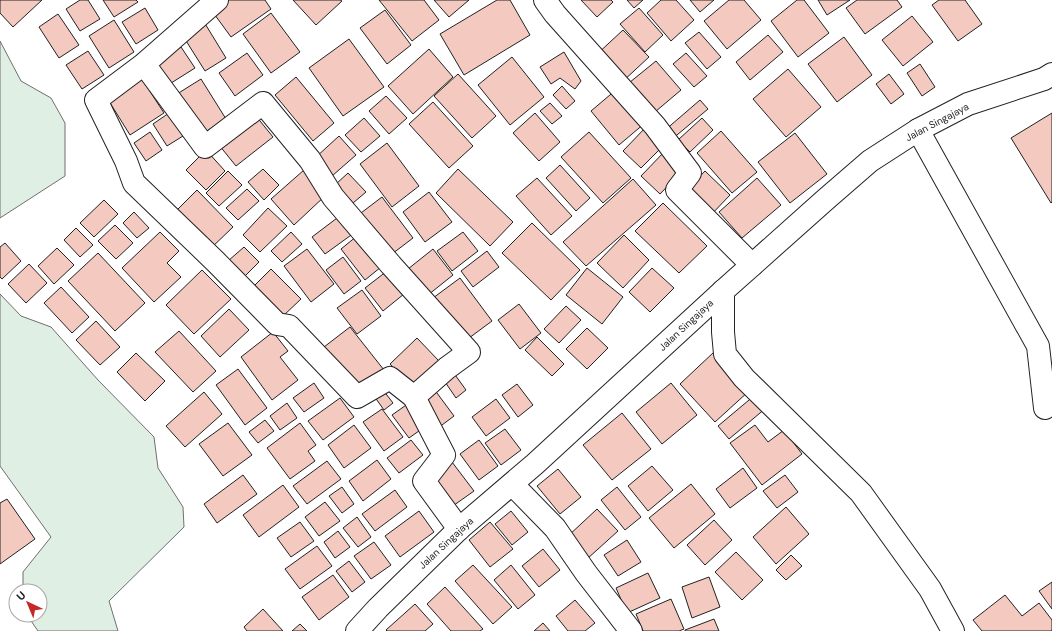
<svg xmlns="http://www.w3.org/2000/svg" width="1052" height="631" font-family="'DM Sans',sans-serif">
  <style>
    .green { fill: #e0efe3; stroke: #6f6f6f }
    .building { fill: #f3c9c0; stroke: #222 }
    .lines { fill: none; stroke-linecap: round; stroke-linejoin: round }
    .street-casing { stroke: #222; stroke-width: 24 }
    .secondary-casing { stroke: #222; stroke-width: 24 }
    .street { stroke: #fff; stroke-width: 22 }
    .secondary { stroke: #fff; stroke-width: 22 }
    .labels { text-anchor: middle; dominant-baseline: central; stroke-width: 3; stroke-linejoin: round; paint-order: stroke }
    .street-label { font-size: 10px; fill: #222; stroke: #fff }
  </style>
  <rect width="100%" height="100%" fill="#fff"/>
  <path class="green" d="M0 41 21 81 51 98 65 123V176L0 218Z
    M0 294 21 316 51 327 98 380 154 437 158 468 183 507 184 527 109 601 118 631H38L27 615H40V591H23V572L51 537 0 466Z"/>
  <path class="building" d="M0 0H42L13 27 0 13Z
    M80 0H88L100 19 80 31 66 9Z
    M103 0H136L138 2 114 17Z
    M227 0H265L271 9 231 37 212 11Z
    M293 0H340L342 1 316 25Z
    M379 0H424L439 20 412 41Z
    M434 0H469L449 17Z
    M497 0H510L530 35 464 75 440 34Z
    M581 0H611L613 2 597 17Z
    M627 0H643L634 8Z
    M661 0H676L694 20 671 41 647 13Z
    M690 0H714L700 12Z
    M729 0H744L761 20 727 49 704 21Z
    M797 0H804L829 33 798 57 771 21Z
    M818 0H850L827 15Z
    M857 0H897L902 7 865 34 846 8Z
    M939 0H965L982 24 958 41 932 5Z
    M145 8 158 30 136 44 122 22Z
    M639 8 663 35 645 52 620 24Z
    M385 10 411 45 387 64 360 28Z
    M271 13 300 52 271 73 243 34Z
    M58 14 79 45 59 58 39 27Z
    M912 16 933 42 903 66 882 40Z
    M114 20 134 52 109 68 89 36Z
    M204 22 226 58 205 71 183 36Z
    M623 30 649 57 621 83 595 56Z
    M699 32 721 57 707 69 685 43Z
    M768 35 783 52 750 80 736 62Z
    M844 37 872 75 837 102 808 64Z
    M349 39 384 87 343 116 309 68Z
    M181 47 195 68 168 85 154 64Z
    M429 49 453 77 413 114 388 86Z
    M88 51 104 75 82 89 66 65Z
    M564 52 581 81 575 89 560 78 551 84 540 67Z
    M247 53 263 75 235 96 219 73Z
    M686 53 707 76 694 87 673 64Z
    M512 57 544 97 510 125 478 85Z
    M656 61 681 90 649 117 624 87Z
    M920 64 935 87 922 96 907 73Z
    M788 69 821 107 786 137 753 99Z
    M458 74 496 116 472 138 434 96Z
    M889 74 904 94 891 104 876 84Z
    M140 76 164 113 130 135 107 98Z
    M296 77 334 123 313 141 275 95Z
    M201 79 226 119 202 134 177 94Z
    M562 86 575 101 566 109 553 95Z
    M617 89 645 123 619 145 591 111Z
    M386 96 407 118 389 134 369 111Z
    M700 100 708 109 671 140 664 131Z
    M433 102 473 146 449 168 409 124Z
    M550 103 562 116 552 124 540 111Z
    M169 113 183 136 167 146 153 124Z
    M535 113 560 142 539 161 513 133Z
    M1052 113V202L1051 203 1011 138Z
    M256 116 273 137 236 166 219 145Z
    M364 118 380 136 361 152 345 135Z
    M702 118 713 130 690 152 678 140Z
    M647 126 665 144 641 168 623 151Z
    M721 131 757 172 732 193 697 153Z
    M150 132 162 150 146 161 134 143Z
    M589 132 631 178 603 203 561 157Z
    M795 133 827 174 790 203 758 162Z
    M339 136 356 155 332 176 315 158Z
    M387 143 419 186 392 207 360 164Z
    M206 150 225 171 206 190 186 170Z
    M666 150 684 169 660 194 641 176Z
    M560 165 590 198 576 211 546 178Z
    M263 169 279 185 264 200 248 182Z
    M458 169 513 222 490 246 436 193Z
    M304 170 326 195 294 225 271 199Z
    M228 171 242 185 219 206 206 193Z
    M705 171 730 195 709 217 684 193Z
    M348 173 366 192 353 203 336 184Z
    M537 178 572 216 551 235 516 196Z
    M757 178 781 205 742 238 719 212Z
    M633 179 656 205 586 266 563 242Z
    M247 189 259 201 238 220 226 208Z
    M197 190 233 227 209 250 174 213Z
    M429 192 452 222 425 242 403 212Z
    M382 197 413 238 388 257 357 216Z
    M104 200 118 214 94 237 80 223Z
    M663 203 707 246 679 273 635 231Z
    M268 208 287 226 260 252 243 235Z
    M134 212 149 228 137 238 123 223Z
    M341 215 354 233 325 254 312 237Z
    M532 223 580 270 551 300 502 253Z
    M115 225 133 243 116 259 98 241Z
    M76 228 93 245 80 257 64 240Z
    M160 232 179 251 167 263 181 277 154 302 122 268Z
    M291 232 302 244 282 262 271 251Z
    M463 232 478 251 452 271 437 251Z
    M624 235 649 260 623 288 597 263Z
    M357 236 381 267 365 280 341 249Z
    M5 243 21 261 2 279 0 277V247Z
    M244 247 259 262 243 278 228 261Z
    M57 248 74 265 54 284 38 266Z
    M307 249 334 284 311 302 284 266Z
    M433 249 453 275 428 295 408 269Z
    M487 251 499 267 473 287 461 271Z
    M98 253 145 303 115 331 68 281Z
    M343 257 361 281 344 294 326 270Z
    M29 264 47 283 26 303 8 284Z
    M587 268 623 297 602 324 566 295Z
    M652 268 674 288 650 312 629 292Z
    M271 269 301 299 282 317 253 287Z
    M202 270 231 299 194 334 166 305Z
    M387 271 404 294 383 311 365 288Z
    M460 278 492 321 465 341 433 298Z
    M61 287 89 317 72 333 44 303Z
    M362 290 381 316 357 334 337 308Z
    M519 304 541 333 520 349 498 320Z
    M566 306 581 320 559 343 544 329Z
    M229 309 249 330 220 357 201 336Z
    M96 321 120 347 100 365 76 340Z
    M350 327 384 370 357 390 324 347Z
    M587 328 608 348 587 369 566 349Z
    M179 331 216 371 193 392 155 352Z
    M273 332 288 351 280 357 298 380 272 400 241 357Z
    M537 337 564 364 552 376 525 350Z
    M417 338 439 361 412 387 390 364Z
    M714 352 749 391 715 422 680 384Z
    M136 353 165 381 145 401 117 372Z
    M238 369 267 408 245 425 216 385Z
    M453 372 466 390 456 398 443 379Z
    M314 383 324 398 304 412 293 398Z
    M671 383 697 415 662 444 636 412Z
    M517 384 533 405 518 417 502 395Z
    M434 389 454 416 438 428 418 400Z
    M383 390 393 403 384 410 374 396Z
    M204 392 222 414 185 447 166 426Z
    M755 395 766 408 729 439 718 426Z
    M340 398 354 417 323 440 308 421Z
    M496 399 510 418 486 436 472 417Z
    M287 403 297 418 280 430 270 416Z
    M409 403 426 426 409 438 392 415Z
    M382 409 403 437 384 451 363 422Z
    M622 413 651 449 612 480 583 445Z
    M265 420 274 431 258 443 249 432Z
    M228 423 252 455 223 476 199 444Z
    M300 423 316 445 308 451 315 461 290 479 267 448Z
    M354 425 371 448 344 468 328 445Z
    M755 425 768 442 784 430 802 454 762 485 730 443Z
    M505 429 521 450 501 465 485 443Z
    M411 440 423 455 399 473 387 458Z
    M479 440 498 466 479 480 460 454Z
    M377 460 391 479 363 501 349 481Z
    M327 461 341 479 307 504 293 486Z
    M452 462 474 491 450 508 428 479Z
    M652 466 673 490 648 511 628 486Z
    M743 468 757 488 730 508 716 489Z
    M558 469 581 497 560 514 537 486Z
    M243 475 257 494 217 523 204 504Z
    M785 475 798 492 777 508 763 491Z
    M691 484 715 514 674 548 649 518Z
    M283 485 299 507 259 537 243 515Z
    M342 487 354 504 342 513 329 496Z
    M617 487 641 517 625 530 601 500Z
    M395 490 407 507 375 531 362 514Z
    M7 499 35 539 0 564V503Z
    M325 502 340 521 319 536 305 517Z
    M786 507 809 534 776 564 753 537Z
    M597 509 618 531 587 559 567 537Z
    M419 511 434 532 400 557 385 536Z
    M511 511 528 532 512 545 495 524Z
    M357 517 371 537 358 547 343 528Z
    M714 520 732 540 705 565 687 545Z
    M300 522 314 541 291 557 277 538Z
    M490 522 513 549 490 567 469 540Z
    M338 531 350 547 335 558 324 542Z
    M627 540 641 562 618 576 604 555Z
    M374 542 391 565 371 579 354 556Z
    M317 546 332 566 300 589 285 569Z
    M543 549 560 570 539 587 522 566Z
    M736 552 763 580 742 600 715 572Z
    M791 555 802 566 786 580 776 570Z
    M349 561 365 582 352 592 336 571Z
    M473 565 512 607 493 624 455 581Z
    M511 565 535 595 518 609 494 580Z
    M648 573 660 598 627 613 616 588Z
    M333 575 349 597 319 620 302 597Z
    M709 577 720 607 692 618 682 587Z
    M1052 582V609L1039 591Z
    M445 587 483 629 480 631H451L427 604Z
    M1005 595 1022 616 1039 603 1052 620V631H982L973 620Z
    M671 599 684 629 679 631H643L636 614Z
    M575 600 595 623 585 631H568L556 616Z
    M415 604 433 624 425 631H387L386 630Z
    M263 609 283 631H247L244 627Z
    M714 619 719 631H685V630Z
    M543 623 550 631H534Z
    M300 624 307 631H292Z"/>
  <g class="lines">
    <g class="street-casing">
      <path id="street" d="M217 0 144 64 96 100 126 161 134 183 216 262 277 324 289 326 357 397 390 378 414 397 444 455 424 481 459 529
        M545 0 555 14 655 126 690 173 677 190 752 265
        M144 64 205 147 263 103 310 160 333 197 391 265 469 352 447 368 414 397
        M918 130 1038 346 1045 408
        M723 291V332L725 354 744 378 861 493 930 589 953 631
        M512 484 555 528 586 573 631 631"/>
    </g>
    <g class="secondary-casing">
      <path id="secondary" d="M357 631 378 608 459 529 535 464 723 291 825 200 870 161 918 130 968 104 1044 79 1052 74"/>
    </g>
    <use href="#street" class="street"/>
    <use href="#secondary" class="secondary"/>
  </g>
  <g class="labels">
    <g class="street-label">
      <text transform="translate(937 122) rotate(-28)">Jalan Singajaya</text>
      <text transform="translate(686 325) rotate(-43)">Jalan Singajaya</text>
      <text transform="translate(446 543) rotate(-43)">Jalan Singajaya</text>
    </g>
  </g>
  <g transform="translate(28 603) rotate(316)"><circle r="19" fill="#ffffff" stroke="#a7a7a7"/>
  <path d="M0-3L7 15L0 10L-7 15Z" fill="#c62828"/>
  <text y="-6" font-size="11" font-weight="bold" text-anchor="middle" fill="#222222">U</text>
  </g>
</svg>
